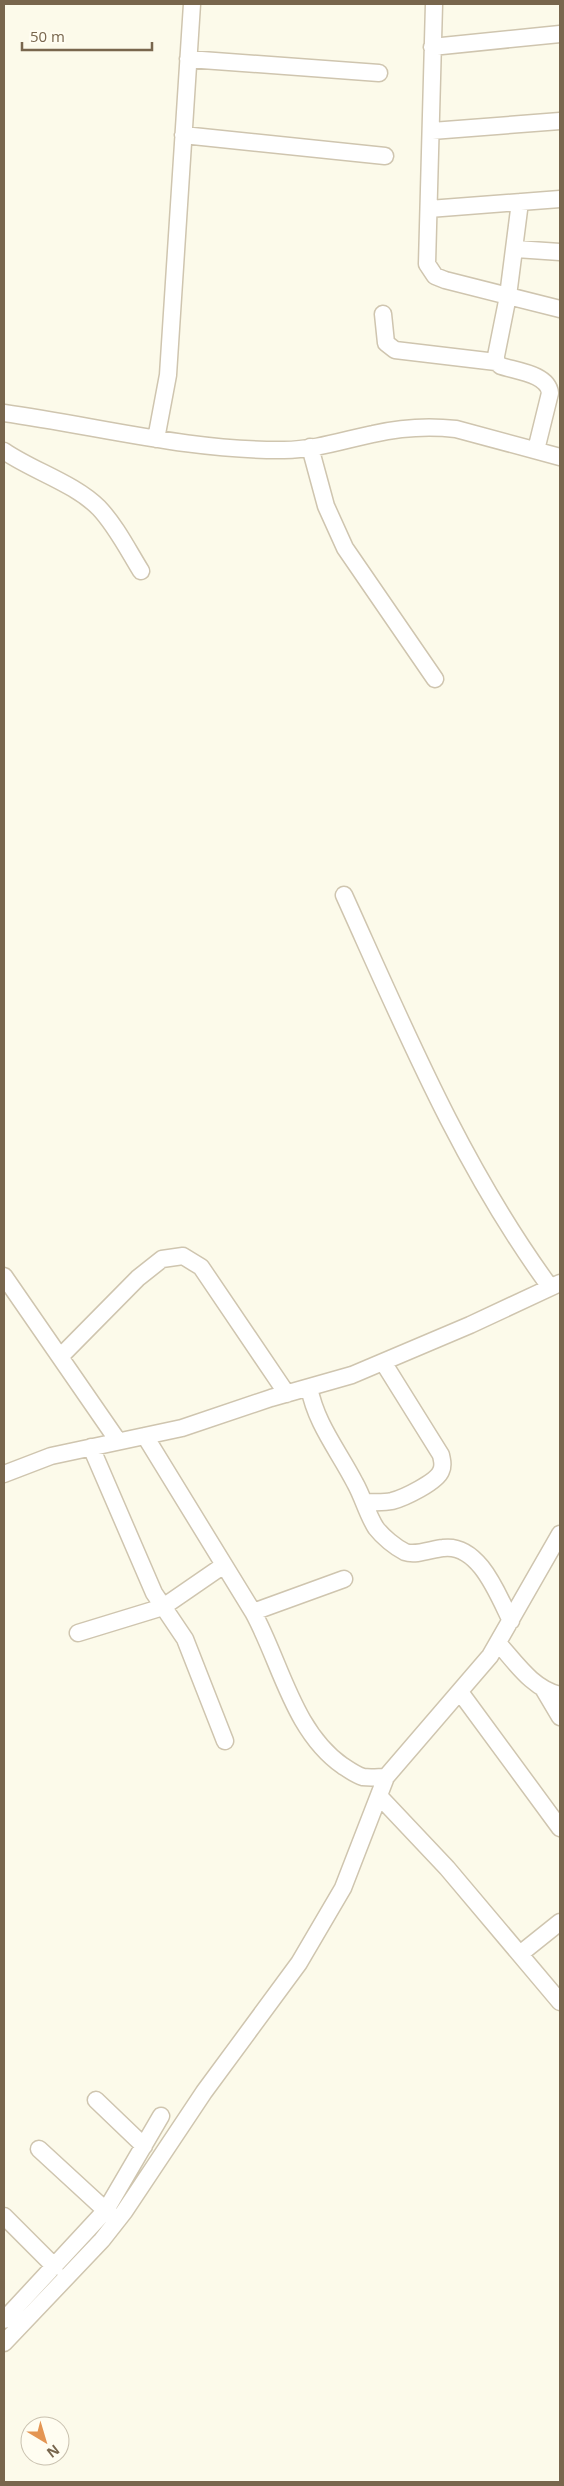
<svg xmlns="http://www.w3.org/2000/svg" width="564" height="2486" font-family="'Open Sans',sans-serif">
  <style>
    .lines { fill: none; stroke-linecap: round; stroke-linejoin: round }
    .street-casing { stroke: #cfc5af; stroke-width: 19 }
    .street { stroke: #fff; stroke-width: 16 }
  </style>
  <rect width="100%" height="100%" fill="#fcfaea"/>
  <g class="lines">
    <g class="street-casing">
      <path id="street" d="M434 4 427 264 435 276 445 280 560 309
        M432 47 560 34
        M188 59 379 73
        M432 131 560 121
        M183 135 385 156
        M520 202 508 296 496 356V362L501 366C516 371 548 374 550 393L536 450
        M429 209 560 199
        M516 249 560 252
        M383 314 386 343 395 350 496 362
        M4 413C97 426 189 451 284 450 315 450 344 440 373 434 399 428 430 426 456 429L560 457
        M156 439 168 375 192 4
        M310 447 326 506 345 548 435 679
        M4 451C33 471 74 483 99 508 116 526 128 550 141 571
        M344 895C405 1030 462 1167 550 1287
        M4 1276 118 1441
        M60 1357 138 1278 162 1259 183 1256 201 1267 287 1394
        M309 1387C316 1424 338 1450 355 1483 363 1497 367 1514 376 1528 383 1537 395 1547 405 1552 416 1556 432 1549 443 1548 479 1543 498 1595 511 1621
        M145 1436 253 1612C281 1663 293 1731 343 1766 349 1770 356 1775 363 1777 371 1778 379 1777 386 1777
        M91 1447 154 1593 185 1639 225 1741
        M4 1474 51 1456 182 1428 271 1398 352 1375 470 1325 560 1283
        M364 1502C373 1502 383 1503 392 1501 404 1498 437 1482 441 1471 444 1465 442 1461 441 1455L383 1362
        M253 1612 344 1579
        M78 1633 163 1607 224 1565
        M498 1643C516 1663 533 1689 560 1695
        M544 1690 560 1717
        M460 1692 560 1828
        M379 1796 447 1868 560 2002
        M520 1954 560 1922
        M96 2100 144 2146
        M39 2149 114 2218
        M4 2216 55 2267
        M4 2320 106 2210 161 2116
        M4 2343 102 2240 124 2212 204 2092 299 1963 343 1888 386 1777 490 1656 560 1534"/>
    </g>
    <use href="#street" class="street"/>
  </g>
  <rect width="564" height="2486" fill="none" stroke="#78664d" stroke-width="10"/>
  <g transform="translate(45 2441) rotate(142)"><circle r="24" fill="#fffdf1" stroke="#c9c1af"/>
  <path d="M0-4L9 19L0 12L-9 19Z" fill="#e49552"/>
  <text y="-8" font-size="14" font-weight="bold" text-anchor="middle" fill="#78664d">N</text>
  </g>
  <path d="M22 42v8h130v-8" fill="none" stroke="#78664d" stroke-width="2.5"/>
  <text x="30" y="42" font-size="15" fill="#78664d" stroke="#fffdf1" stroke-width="4" paint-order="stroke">50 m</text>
</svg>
